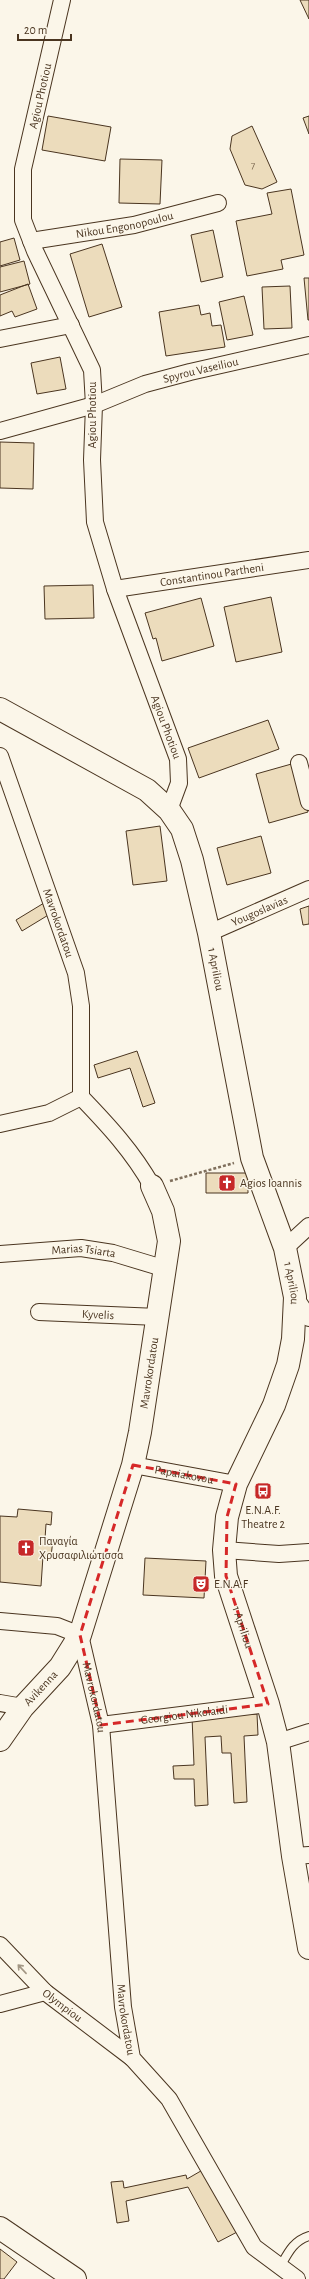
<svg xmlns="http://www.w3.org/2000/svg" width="309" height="2279" font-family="'Alegreya Sans',sans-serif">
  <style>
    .building { fill: #ecdcbc; stroke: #4a3520 }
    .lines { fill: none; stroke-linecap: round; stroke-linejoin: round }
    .lane-casing { stroke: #4a3520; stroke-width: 10 }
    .street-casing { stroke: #4a3520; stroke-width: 18 }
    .secondary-casing { stroke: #4a3520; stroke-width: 24 }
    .path { stroke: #7f6f5c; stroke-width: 2.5; stroke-dasharray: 3 2; stroke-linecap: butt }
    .lane { stroke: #fbf6e9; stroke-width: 8 }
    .street { stroke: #fbf6e9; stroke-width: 16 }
    .secondary { stroke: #fbf6e9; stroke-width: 22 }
    .oneway { stroke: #a29684 }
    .marked { fill: none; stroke: #d62828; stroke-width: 3; stroke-dasharray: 8 5; stroke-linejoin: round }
    .labels { text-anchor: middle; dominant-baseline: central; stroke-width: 3; stroke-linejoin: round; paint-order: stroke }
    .number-label { font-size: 10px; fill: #725f47 }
    .street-label { font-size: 12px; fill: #4a3520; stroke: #fbf6e9 }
    .poi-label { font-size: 12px; fill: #4a3520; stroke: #fbf6e9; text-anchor: start }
  </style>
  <rect width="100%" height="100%" fill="#fbf6e9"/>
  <path class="building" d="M300 0H309V19Z
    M48 116 111 127 105 161 42 150Z
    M309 116V134L303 118Z
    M252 126 277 182 262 189 245 185 230 149 232 136Z
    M120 159 162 160 160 204 119 203Z
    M291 189 304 255 281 260 283 269 247 276 236 221 272 214 267 193Z
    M213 230 223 277 201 282 191 235Z
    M14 238 20 260 0 266V242Z
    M102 244 122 307 89 317 70 254Z
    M24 261 30 284 0 292V267Z
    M304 278H309V320H308Z
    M28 284 37 309 15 317 12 311 0 316V295Z
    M290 286 292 328 264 329 262 287Z
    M244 296 253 335 227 340 219 302Z
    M199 305 201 315 210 313 212 326 221 325 225 347 166 356 159 312Z
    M60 357 66 389 37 394 31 363Z
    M0 442 34 443 33 489 0 488Z
    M93 585 94 618 45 619 44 586Z
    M271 597 282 652 236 662 224 607Z
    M201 598 214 646 162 661 156 638 153 639 145 613Z
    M268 720 279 749 199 778 188 748Z
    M295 763 308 812 269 823 256 774Z
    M160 826 167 881 133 885 126 831Z
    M261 836 271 873 227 885 217 848Z
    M44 903 50 914 22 931 16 920Z
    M309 906V924L303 925 300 909Z
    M137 1051 155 1103 143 1107 130 1068 98 1078 94 1065Z
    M206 1173H248V1193H206Z
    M18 1509 52 1512 51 1525 46 1524 45 1539H53L51 1557 43 1556 41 1586 0 1582V1516L17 1517Z
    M145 1558 206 1561 204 1598 143 1595Z
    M257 1714 258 1735 244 1736 247 1802 234 1803 231 1753H222L221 1736 205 1737 208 1805 195 1806 194 1779H174L173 1766 194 1765 192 1717Z
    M206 2168 239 2231 218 2242 188 2187 126 2201 129 2221 117 2223 111 2182 123 2181 124 2188 186 2175 187 2179Z
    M0 2249 17 2262 4 2279H0Z"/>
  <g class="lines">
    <g class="lane-casing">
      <path id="lane" d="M280 2267C288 2253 293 2241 309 2236"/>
    </g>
    <g class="street-casing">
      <g id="street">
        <path id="s1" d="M62 0 23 169V220L35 251 92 370 94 405 92 460 95 522 115 589 178 759 179 783 169 810"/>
        <path id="s2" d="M31 241 134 225 218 203"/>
        <path d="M0 339 71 325"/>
        <path id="s3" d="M0 431 94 405 145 384 190 372 309 345"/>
        <path id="s4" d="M115 589 309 560"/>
        <path id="s5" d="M0 756 76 973 81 1006V1097C108 1125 133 1152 152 1186"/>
        <path d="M299 763 309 802"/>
        <path id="s6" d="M209 933 309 889"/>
        <path d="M0 1124 49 1113 81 1097"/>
        <path d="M285 1248 309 1226"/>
        <path id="s7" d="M0 1254 81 1248 113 1253 166 1269"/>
        <path d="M295 1297 309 1318"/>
        <path id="s8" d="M39 1312 158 1317"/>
        <path id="s9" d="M133 1465 236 1484"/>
        <path d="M224 1550 279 1554 309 1552"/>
        <path id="s10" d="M0 1621 57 1626 80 1635 101 1725 123 2007 132 2058 169 2099 254 2247 297 2279"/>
        <path d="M0 1703 23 1707"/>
        <path id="s11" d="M101 1725 268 1704"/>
        <path d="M278 1742 309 1732"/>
        <path d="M293 1856 309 1855"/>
        <path id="s12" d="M0 1945 45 1992 132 2058"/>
        <path d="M0 2004 45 1992"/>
      </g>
    </g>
    <g class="secondary-casing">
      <g id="secondary">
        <path id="s13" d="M0 709 147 790 169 810 182 829 192 860 209 933 252 1158 285 1248 295 1297 293 1339 288 1365 274 1405 236 1484 227 1517 224 1550 226 1576 268 1704 278 1742 293 1856 309 1948"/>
        <path id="s14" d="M0 1740 23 1707 60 1667 80 1635 133 1465 140 1432 169 1241 163 1211 152 1186"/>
        <path d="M0 2228 75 2279"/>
      </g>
    </g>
    <path class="path" d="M170 1181 234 1163"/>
    <use href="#lane" class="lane"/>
    <use href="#street" class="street"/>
    <use href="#secondary" class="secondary"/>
  </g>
  <defs><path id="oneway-shaft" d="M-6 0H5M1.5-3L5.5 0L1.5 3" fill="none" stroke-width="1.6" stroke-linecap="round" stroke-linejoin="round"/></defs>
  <use class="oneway" href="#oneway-shaft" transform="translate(22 1969) rotate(-133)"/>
  <path class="marked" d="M133 1465 236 1484 227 1517 226 1576 268 1704 101 1725 80 1635Z"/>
  <defs>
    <g id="church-square" transform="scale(0.9)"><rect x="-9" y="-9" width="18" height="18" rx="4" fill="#c62828" stroke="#fbf6e9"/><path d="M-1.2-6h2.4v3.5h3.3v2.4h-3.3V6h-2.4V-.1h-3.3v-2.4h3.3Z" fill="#fff"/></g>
    <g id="bus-square" transform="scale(0.9)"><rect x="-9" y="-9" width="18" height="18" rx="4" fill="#c62828" stroke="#fbf6e9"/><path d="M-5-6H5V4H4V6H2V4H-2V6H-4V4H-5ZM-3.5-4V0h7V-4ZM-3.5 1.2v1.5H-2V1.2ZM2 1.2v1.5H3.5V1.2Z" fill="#fff"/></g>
    <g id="theatre-square" transform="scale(0.9)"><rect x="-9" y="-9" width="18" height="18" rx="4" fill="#c62828" stroke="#fbf6e9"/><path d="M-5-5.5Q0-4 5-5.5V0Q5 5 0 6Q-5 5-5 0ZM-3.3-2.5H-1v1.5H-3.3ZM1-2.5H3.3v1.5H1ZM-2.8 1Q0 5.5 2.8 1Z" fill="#fff"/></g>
  </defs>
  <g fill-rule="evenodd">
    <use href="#church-square" x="227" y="1183"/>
    <use href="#bus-square" x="263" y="1491"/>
    <use href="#church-square" x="26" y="1548"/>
    <use href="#theatre-square" x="201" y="1584"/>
  </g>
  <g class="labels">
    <g class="number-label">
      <text x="253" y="166">7</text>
    </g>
    <g class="street-label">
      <text transform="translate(40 96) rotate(-77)">Agiou Photiou</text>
      <text stroke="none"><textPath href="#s2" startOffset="95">Nikou Engonopoulou</textPath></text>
      <text stroke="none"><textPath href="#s3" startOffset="210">Spyrou Vaseiliou</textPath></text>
      <text transform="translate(92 415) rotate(-90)">Agiou Photiou</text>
      <text stroke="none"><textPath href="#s4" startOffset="98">Constantinou Partheni</textPath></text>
      <text stroke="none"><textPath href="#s1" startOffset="759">Agiou Photiou</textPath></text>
      <text stroke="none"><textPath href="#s6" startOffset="55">Yougoslavias</textPath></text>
      <text stroke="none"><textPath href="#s5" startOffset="177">Mavrokordatou</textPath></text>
      <text stroke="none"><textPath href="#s13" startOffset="365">1 Apriliou</textPath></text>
      <text stroke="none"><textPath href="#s7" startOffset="84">Marias Tsiarta</textPath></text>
      <text stroke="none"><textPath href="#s13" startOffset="689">1 Apriliou</textPath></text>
      <text stroke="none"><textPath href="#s8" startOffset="59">Kyvelis</textPath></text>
      <text stroke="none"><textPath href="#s14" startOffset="404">Mavrokordatou</textPath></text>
      <text stroke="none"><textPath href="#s9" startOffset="52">Papaiakovou</textPath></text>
      <text stroke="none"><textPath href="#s13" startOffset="1049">1 Apriliou</textPath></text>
      <text stroke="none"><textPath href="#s14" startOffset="66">Avikenna</textPath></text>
      <text stroke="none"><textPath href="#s10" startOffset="146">Mavrokordatou</textPath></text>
      <text stroke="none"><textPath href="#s11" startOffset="84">Georgiou Nikolaidi</textPath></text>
      <text stroke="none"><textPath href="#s12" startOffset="87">Olympiou</textPath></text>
      <text stroke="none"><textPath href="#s10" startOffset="470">Mavrokordatou</textPath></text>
    </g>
    <g class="poi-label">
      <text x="240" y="1183">Agios Ioannis</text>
      <text x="263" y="1510" text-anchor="middle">E.N.A.F.<tspan x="263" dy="14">Theatre 2</tspan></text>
      <text x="39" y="1541">Παναγία<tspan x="39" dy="14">Χρυσαφιλιώτισσα</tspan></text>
      <text x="214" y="1584">E.N.A.F</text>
    </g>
  </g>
  <path d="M18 34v6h53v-6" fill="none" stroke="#4a3520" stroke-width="2"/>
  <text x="24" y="34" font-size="12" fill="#4a3520" stroke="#fbf6e9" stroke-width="3" paint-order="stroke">20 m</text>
</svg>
